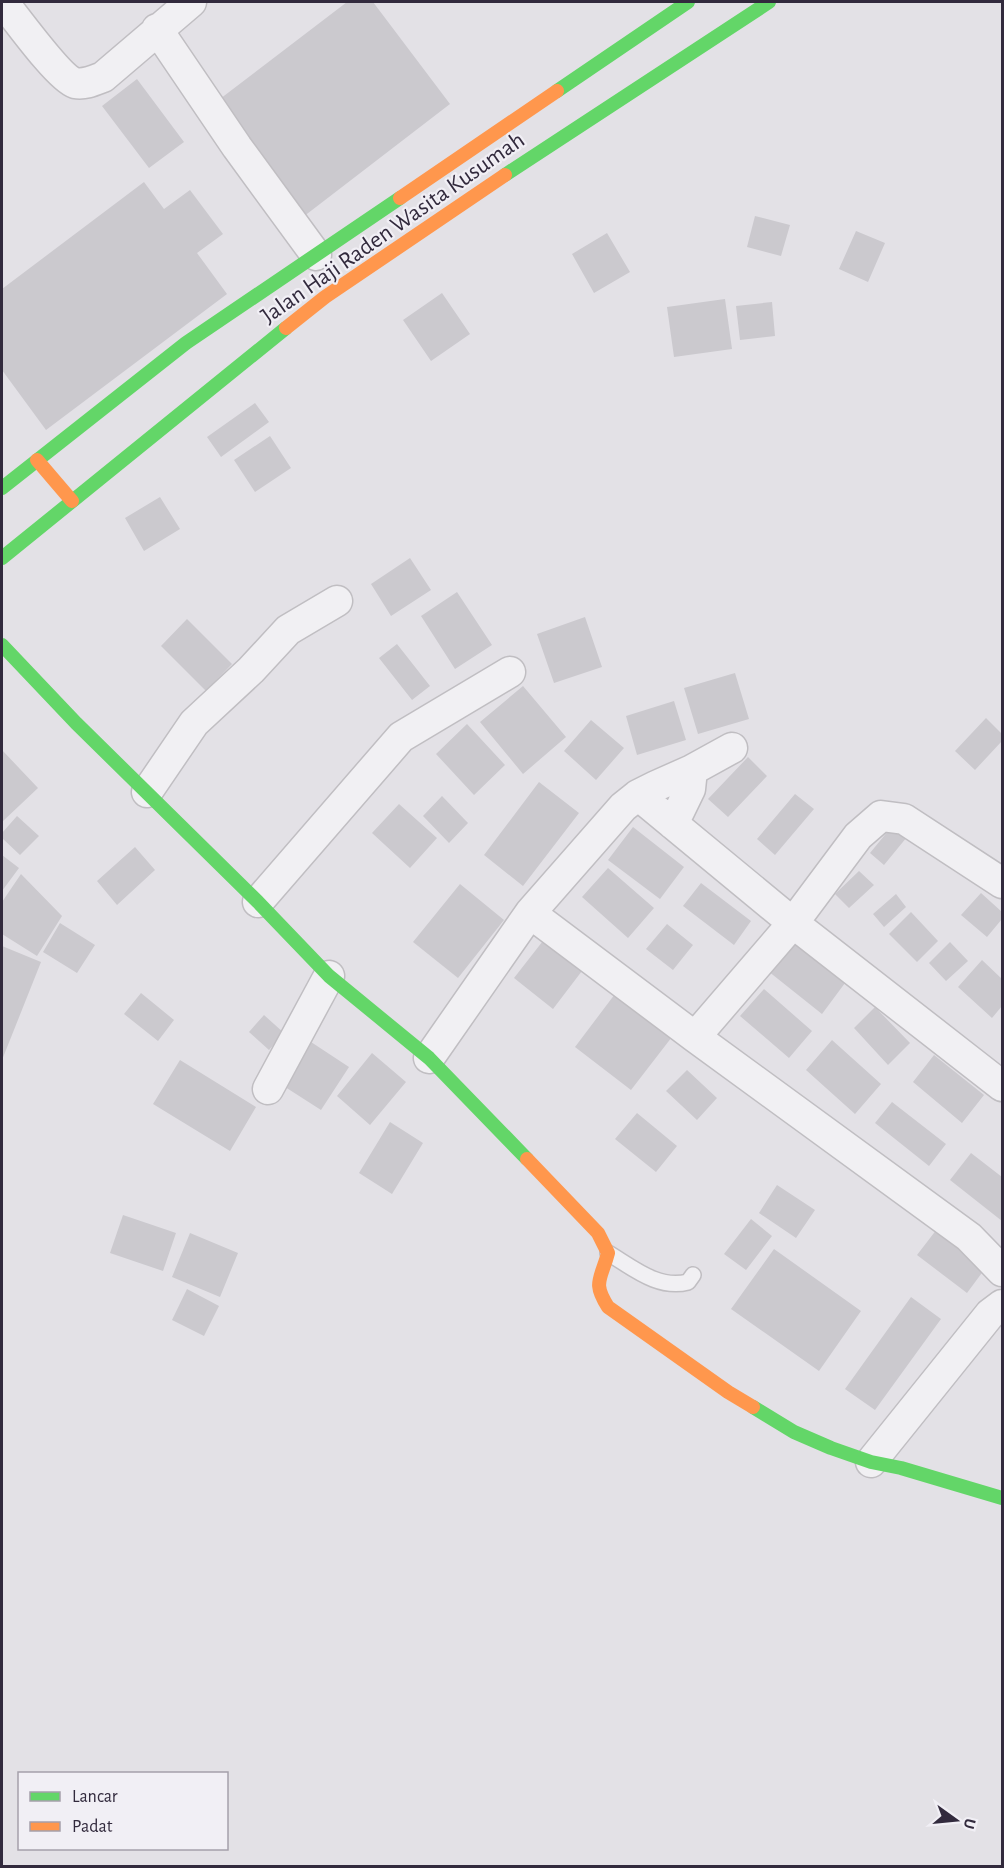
<svg xmlns="http://www.w3.org/2000/svg" width="1004" height="1868" font-family="'Alegreya Sans',sans-serif">
  <style>
    .building { fill: #cbc9ce }
    .lines { fill: none; stroke-linecap: round; stroke-linejoin: round }
    .lane-casing { stroke: #c0bec2; stroke-width: 18 }
    .street-casing { stroke: #c0bec2; stroke-width: 33 }
    .lane { stroke: #f1f0f3; stroke-width: 15 }
    .street { stroke: #f1f0f3; stroke-width: 30 }
    .fast { stroke: #63d668; stroke-width: 14 }
    .slow { stroke: #ff974d; stroke-width: 14 }
    .labels { text-anchor: middle; dominant-baseline: central; stroke-width: 4.5; stroke-linejoin: round; paint-order: stroke }
    .street-label { font-size: 24px; fill: #322a3d; stroke: #f1eff5 }
  </style>
  <rect width="100%" height="100%" fill="#e3e1e6"/>
  <path class="building" d="M347 2H373L450 104 303 217 216 102Z
    M137 79 184 142 149 168 102 106Z
    M144 182 164 209 190 190 223 234 197 253 227 294 46 430 2 370V289Z
    M755 216 790 225 781 256 747 247Z
    M856 231 885 243 868 282 839 269Z
    M607 233 630 272 594 293 572 254Z
    M442 293 470 334 431 361 403 320Z
    M725 299 732 349 674 357 667 307Z
    M772 302 775 336 740 340 736 306Z
    M255 403 269 422 221 457 207 437Z
    M270 436 291 468 255 492 234 460Z
    M160 497 180 529 144 551 125 518Z
    M410 558 431 590 391 616 371 584Z
    M457 592 492 645 455 669 421 616Z
    M585 617 602 667 554 683 537 634Z
    M187 619 232 664 206 691 161 646Z
    M397 644 430 686 412 700 379 658Z
    M735 673 749 719 698 734 684 688Z
    M523 686 566 737 523 774 480 722Z
    M674 701 686 740 637 755 626 716Z
    M986 718 1002 734V741L975 770 955 751Z
    M591 720 624 748 596 780 564 751Z
    M467 724 505 765 474 795 436 754Z
    M2 750 38 788 2 822Z
    M748 757 767 776 728 817 708 799Z
    M539 782 579 813 523 886 484 855Z
    M795 794 814 809 775 855 757 839Z
    M442 796 468 823 449 843 423 816Z
    M399 804 437 838 410 868 372 833Z
    M17 816 39 836 20 855 2 838V833Z
    M893 825 907 837 884 865 870 853Z
    M633 827 684 867 660 899 608 860Z
    M135 847 155 870 117 905 97 881Z
    M2 855 19 868 2 891Z
    M608 868 654 908 628 938 582 897Z
    M859 871 874 885 849 908 835 894Z
    M21 874 62 916 37 956 2 934V902Z
    M701 883 751 921 734 945 683 906Z
    M460 884 504 920 458 978 413 942Z
    M981 893 1002 912V919L987 937 961 915Z
    M896 894 906 907 884 927 873 914Z
    M911 912 938 941 917 962 889 934Z
    M60 923 95 945 77 973 43 952Z
    M667 924 693 945 673 970 646 949Z
    M546 937 585 967 553 1009 514 978Z
    M792 941 845 983 822 1014 768 971Z
    M950 942 968 961 946 981 929 963Z
    M2 946 41 962 2 1060Z
    M982 960 1002 979V1006L992 1018 958 987Z
    M764 989 812 1031 789 1058 740 1016Z
    M618 990 675 1033 631 1090 575 1047Z
    M141 993 174 1020 158 1041 124 1014Z
    M875 1007 910 1043 888 1065 854 1028Z
    M264 1015 284 1033 269 1050 249 1032Z
    M832 1040 881 1084 855 1114 806 1070Z
    M311 1042 349 1067 321 1110 282 1085Z
    M372 1053 406 1082 370 1125 337 1096Z
    M934 1055 984 1095 962 1123 913 1082Z
    M180 1060 256 1107 230 1151 153 1104Z
    M687 1070 717 1098 697 1120 666 1091Z
    M892 1102 946 1144 929 1166 875 1123Z
    M637 1113 677 1146 656 1172 615 1139Z
    M390 1122 423 1143 392 1194 359 1173Z
    M971 1153 1002 1177V1221L950 1180Z
    M777 1185 815 1210 796 1238 759 1213Z
    M123 1215 176 1233 163 1271 110 1253Z
    M751 1219 772 1236 746 1270 724 1254Z
    M937 1229 987 1266 967 1293 917 1255Z
    M190 1233 238 1253 220 1297 172 1277Z
    M774 1249 861 1311 819 1371 731 1309Z
    M187 1289 219 1306 204 1336 172 1320Z
    M911 1297 941 1319 875 1410 845 1389Z"/>
  <g class="lines">
    <g class="lane-casing">
      <path id="lane" d="M608 1253C632 1267 658 1290 688 1282L693 1275"/>
    </g>
    <g class="street-casing">
      <path id="street" d="M3 2C16 18 59 78 75 83 85 85 95 80 103 77L191 2
        M157 29 237 147 316 255
        M692 770 732 748
        M147 792 194 723 251 670 288 630 337 601
        M638 795 656 786 692 770 690 789 673 824
        M258 902 401 737 510 672
        M530 913 695 1037 969 1237 1002 1271
        M695 1037 793 923 858 836 881 816 904 819 1002 883
        M429 1058 530 913 623 807 638 795 793 923 1002 1086
        M268 1089 329 976
        M871 1462 990 1314 1002 1305"/>
    </g>
    <use href="#lane" class="lane"/>
    <use href="#street" class="street"/>
    <path class="fast" d="M557 91 688 2
      M505 175 769 2
      M2 488 186 343 400 198
      M2 558 286 328
      M2 645 76 723 258 902 329 976 429 1058 527 1159
      M753 1407 794 1432 831 1448 871 1462 901 1468 1002 1498"/>
    <path class="slow" d="M400 198 557 91
      M286 328 325 297 505 175
      M37 460 72 501
      M527 1159 598 1233 608 1253C601 1280 592 1282 608 1307L728 1392 753 1407"/>
  </g>
  <g class="labels">
    <g class="street-label">
      <text transform="translate(393 228) rotate(-35)">Jalan Haji Raden Wasita Kusumah</text>
    </g>
  </g>
  <rect width="1004" height="1868" fill="none" stroke="#322a3d" stroke-width="6"/>
  <rect x="18" y="1772" width="210" height="78" fill="#f1eff5" stroke="#a5a0ab" stroke-width="1.5"/>
  <rect x="30" y="1792" width="30" height="9" fill="#63d668" stroke="#a5a0ab" stroke-width="1.5"/>
  <text x="72" y="1802" font-size="18" fill="#322a3d">Lancar</text>
  <rect x="30" y="1822" width="30" height="9" fill="#ff974d" stroke="#a5a0ab" stroke-width="1.5"/>
  <text x="72" y="1832" font-size="18" fill="#322a3d">Padat</text>
  <g transform="translate(956 1820) rotate(105)" stroke="#f1eff5" stroke-width="4.5" paint-order="stroke">
  <path d="M0-4.5L10 22L0 15L-10 22Z" fill="#322a3d"/>
  <text y="-9" font-size="16" font-weight="bold" text-anchor="middle" fill="#322a3d">U</text>
  </g>
</svg>
